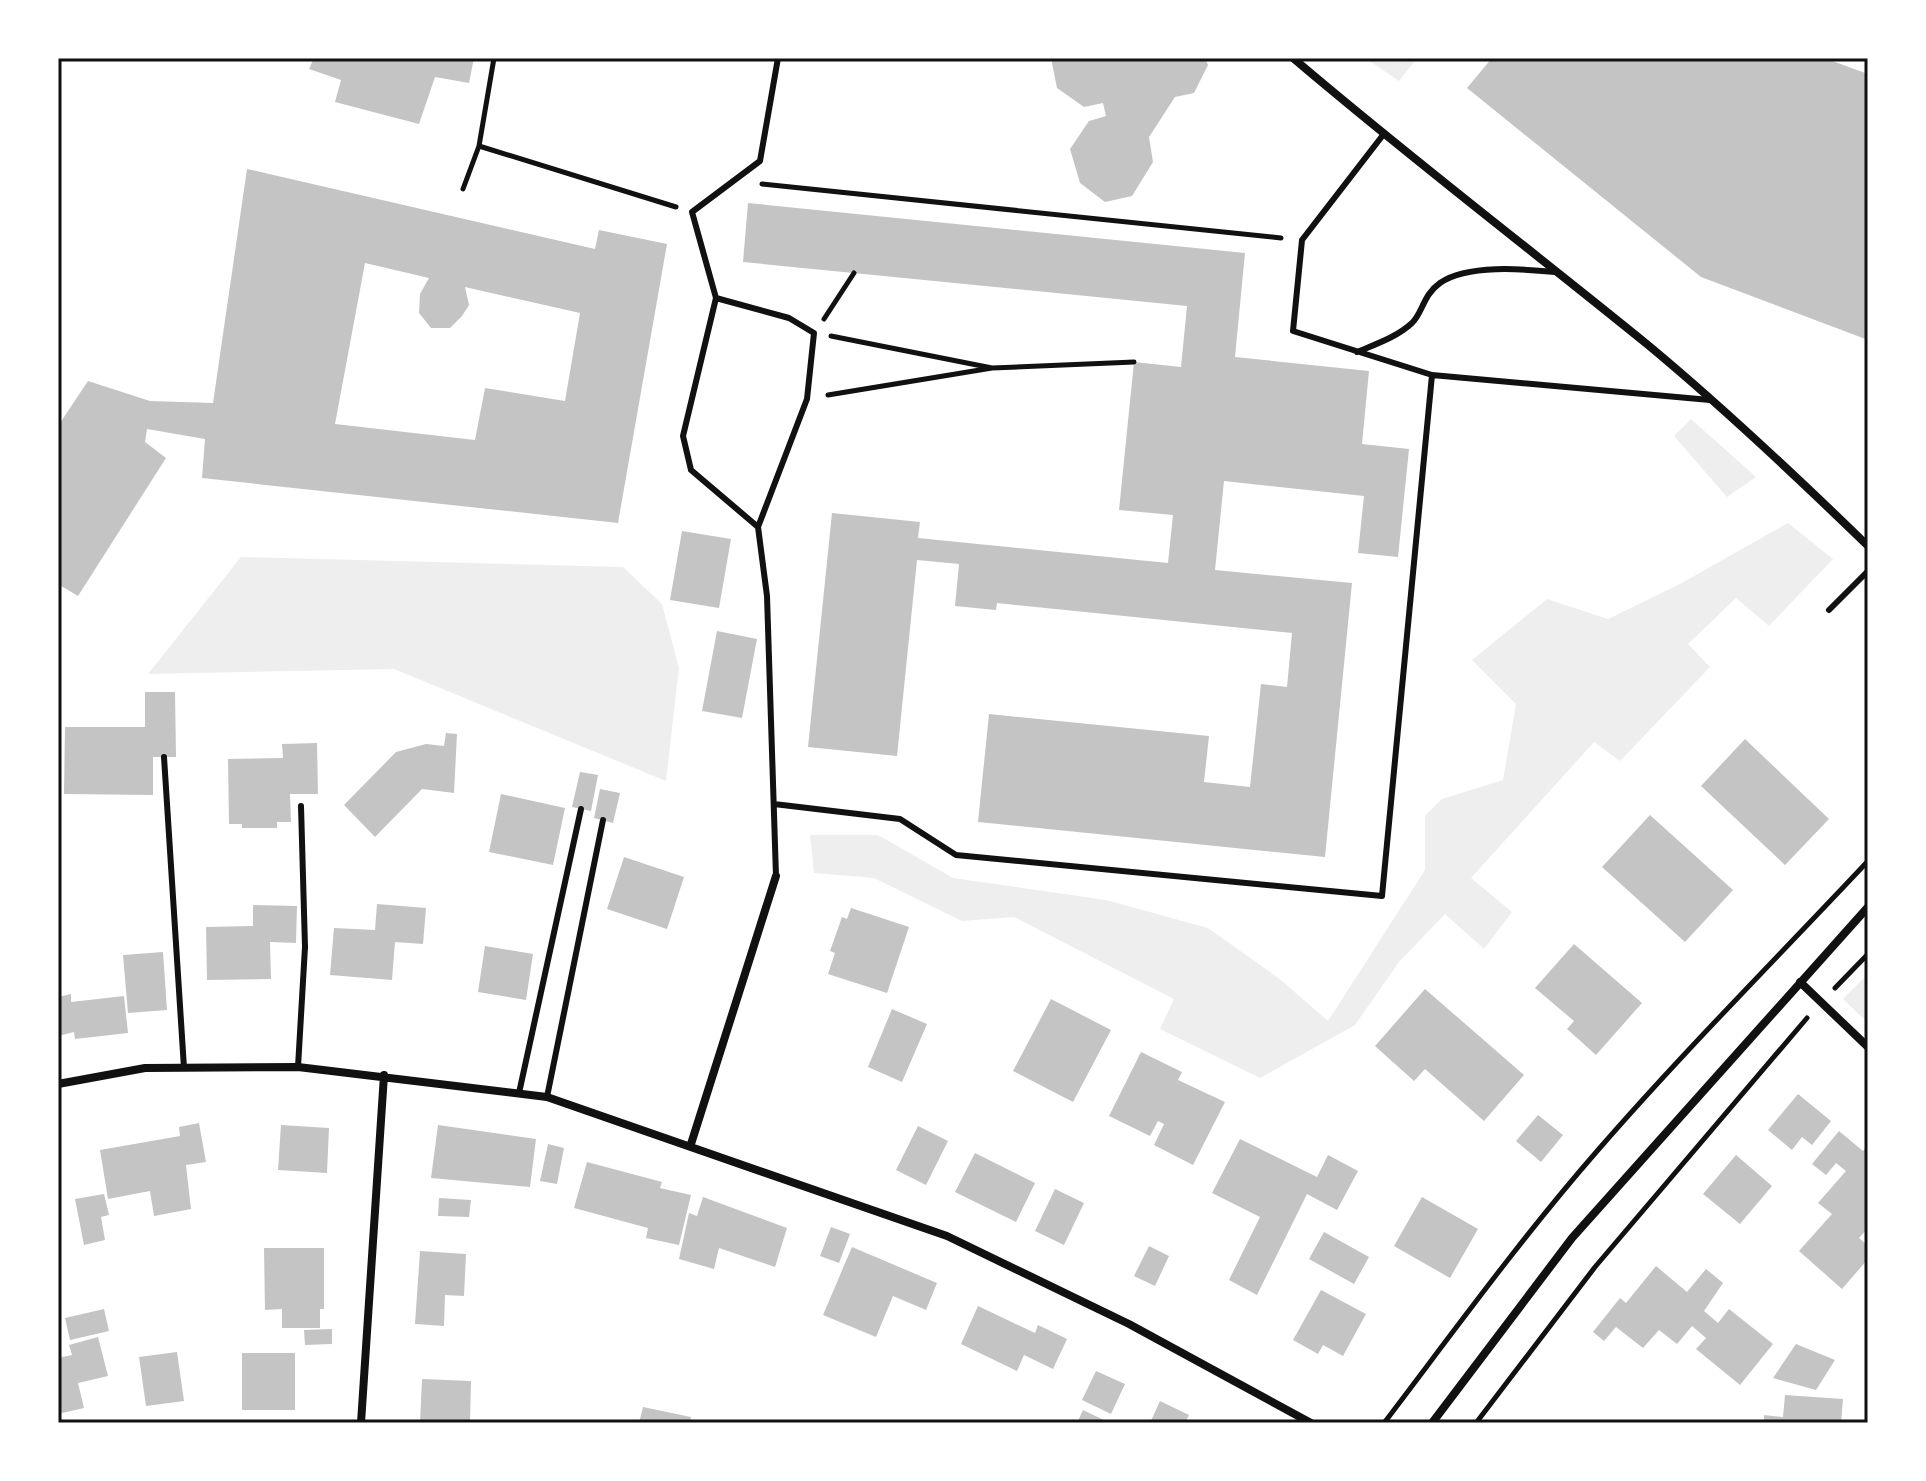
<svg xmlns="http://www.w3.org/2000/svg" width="1926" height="1481" font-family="Raleway,sans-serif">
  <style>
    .green { fill: #eee }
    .building { fill: #c4c4c4; fill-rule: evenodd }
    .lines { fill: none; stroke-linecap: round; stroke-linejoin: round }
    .path { stroke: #111; stroke-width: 5 }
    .service { stroke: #111; stroke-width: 6 }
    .minor { stroke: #111; stroke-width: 8 }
    .neatline { fill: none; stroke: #111; stroke-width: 3 }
  </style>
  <rect width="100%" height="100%" fill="#fff"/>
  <path class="green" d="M1365 58H1417L1399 81Z
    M1691 419 1756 477 1727 497 1674 436Z
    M1788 523 1833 559 1769 626 1736 598 1688 644 1710 667 1620 761 1594 742 1471 878 1512 912 1484 949 1445 914 1399 962 1355 1025 1260 1078 1160 1029 1174 999 1014 917 962 921 874 878 814 873 810 835H878L953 878 1106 900 1208 928 1281 980 1328 1021 1425 870V816L1442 799 1503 780 1516 704 1472 660 1547 599 1608 619 1680 584Z
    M241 557 623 567 662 604 679 668 666 781 394 669 148 674Z
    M1868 974V1023L1843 999Z"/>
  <path class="building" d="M314 58H474L469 83 435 77 419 124 335 102 341 80 309 69Z
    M1051 58H1205L1208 65 1194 93 1175 97 1149 137 1153 162 1132 196 1105 202 1080 183 1070 149 1089 121 1106 116 1103 103 1084 107 1057 88Z
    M1492 58H1824L1868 74V340L1701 277 1467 88Z
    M247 169 595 249 599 230 667 244 618 523 202 478 205 439 147 429 145 442 166 458 78 596 58 584V426L88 381 150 401 213 403ZM365 263 429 278 420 294 419 313 431 328H450L462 316 469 305 465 287 580 313 565 401 485 388 475 440 335 424Z
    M748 203 1245 253 1235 357 1369 371 1362 444 1409 449 1398 557 1358 553 1364 496 1224 481 1215 570 1352 583 1325 857 978 822 989 714 1209 736 1204 782 1250 787 1261 684 1287 687 1292 633 997 603 996 610 955 606 959 564 917 560 897 756 808 747 832 513 920 522 918 538 1168 563 1173 515 1119 510 1134 362 1181 367 1187 306 743 262Z
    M682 531 731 539 719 608 670 600Z
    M717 631 757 639 742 718 702 711Z
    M145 692H175L176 757H153V795L64 794 65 727H145Z
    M446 733 457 734 454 793 422 789 375 837 344 805 396 752 426 744 444 746Z
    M1745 739 1829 819 1785 865 1701 786Z
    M317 743 318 794H290L291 822H277V828H242V824H229L228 759 283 758 282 744Z
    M580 772 598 775 591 811 572 807Z
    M600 789 620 793 613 823 594 818Z
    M501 794 565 808 553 865 489 852Z
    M1650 815 1733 890 1685 942 1602 867Z
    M624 857 684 877 667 929 607 909Z
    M377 904 426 908 423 944 395 942 392 980 330 975 334 928 375 930Z
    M253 905 297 906 296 943 270 942 271 979 207 980 206 927 253 926Z
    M851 908 909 927 887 993 828 974 835 953 830 951 842 917 847 919Z
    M1574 944 1642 1003 1596 1055 1567 1029 1574 1021 1535 988Z
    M485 946 533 954 526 1000 478 992Z
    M163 952 167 1010 128 1013 123 955Z
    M1425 989 1524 1075 1484 1121 1425 1069 1414 1081 1375 1046Z
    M71 994V1002L124 996 128 1033 75 1039 74 1032 58 1036V997Z
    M1051 999 1111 1030 1073 1102 1013 1071Z
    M892 1009 927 1024 902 1082 868 1067Z
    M1141 1052 1182 1072 1178 1080 1225 1102 1193 1165 1154 1145 1164 1124 1158 1121 1150 1136 1109 1116Z
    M1798 1094 1831 1121 1812 1145 1802 1137 1792 1150 1768 1130Z
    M1538 1115 1563 1135 1541 1162 1516 1141Z
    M199 1123 206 1162 186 1165 191 1209 154 1216 150 1191 108 1199 100 1150 180 1136 179 1127Z
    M281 1125 329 1128 327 1173 278 1170Z
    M438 1125 536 1139 530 1187 431 1178Z
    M918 1126 948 1141 926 1185 896 1170Z
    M1839 1131 1863 1151 1868 1144V1228L1859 1238 1868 1246V1259L1842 1289 1799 1251 1832 1214 1818 1203 1846 1171 1836 1163 1826 1175 1812 1164Z
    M1240 1139 1317 1177 1328 1155 1358 1171 1337 1210 1307 1194 1257 1295 1229 1280 1260 1217 1212 1193Z
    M548 1144 564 1148 557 1184 540 1181Z
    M975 1153 1035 1183 1016 1222 955 1192Z
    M1736 1155 1772 1186 1740 1224 1703 1194Z
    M587 1162 662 1182 660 1188 691 1195 679 1245 646 1238 648 1228 574 1208Z
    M1055 1189 1084 1203 1064 1245 1035 1231Z
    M104 1194 109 1215 101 1217 105 1240 84 1245 75 1199Z
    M703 1197 787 1228 775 1267 719 1248 714 1269 679 1259 689 1213 697 1216Z
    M1422 1197 1478 1229 1450 1278 1394 1246Z
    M439 1198 471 1200 469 1217 438 1216Z
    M831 1227 850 1234 839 1263 820 1256Z
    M1324 1232 1369 1257 1354 1284 1309 1259Z
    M1149 1246 1169 1256 1155 1286 1134 1276Z
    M852 1247 937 1283 926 1310 893 1296 876 1337 823 1315Z
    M264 1248H324V1309H320V1328H282V1309L265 1310Z
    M420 1251 466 1254 464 1296 445 1295 444 1326 415 1324Z
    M1656 1266 1687 1292 1706 1269 1723 1283 1704 1311 1718 1323 1729 1309 1773 1344 1740 1385 1696 1349 1706 1338 1692 1326 1677 1344 1659 1330 1643 1348 1616 1327 1604 1341 1593 1332 1620 1298 1626 1303Z
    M1321 1290 1366 1314 1343 1356 1323 1345 1318 1354 1293 1340Z
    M978 1306 1035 1333 1038 1325 1067 1339 1053 1369 1024 1355 1017 1371 961 1344Z
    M104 1309 109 1331 70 1340 65 1318Z
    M332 1329V1344L305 1345 304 1330Z
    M98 1337 108 1376 78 1383 84 1408 58 1414V1358L72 1355 69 1345Z
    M1796 1344 1835 1360 1816 1390 1773 1378Z
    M177 1352 184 1401 146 1406 139 1357Z
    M242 1353H295V1410H242Z
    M1096 1371 1125 1384 1111 1414 1082 1400Z
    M422 1379 471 1381 470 1423H420Z
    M1785 1395 1843 1399 1841 1423H1764V1415L1783 1417Z
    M1160 1401 1189 1415 1185 1423H1150Z
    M643 1407 691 1417 690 1423H639Z
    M1083 1410 1110 1423H1077Z"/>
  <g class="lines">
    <path class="path" d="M479 146 494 58
      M762 184 1281 238
      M463 189 479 146 676 207
      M824 319 854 273
      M992 368 1134 362
      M828 395 992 368 831 336
      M1835 988 1868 954
      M1384 1423C1454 1331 1522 1237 1598 1150 1685 1050 1778 957 1868 861
      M1476 1423 1595 1267 1807 1018"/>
    <path class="service" d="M1383 135 1302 240 1293 331 1432 375
      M716 298 789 318 814 333 807 399 758 527
      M1357 352C1376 344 1397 337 1412 323 1423 312 1423 295 1440 283 1467 264 1524 269 1555 272
      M1829 610 1868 571
      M164 757 184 1068
      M774 804 900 819 956 855 1382 896 1432 375 1710 400
      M776 876 767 596 758 527 691 470 683 436 716 298 692 212 760 161 778 58
      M298 1067 305 947 301 806
      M519 1093 581 809
      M547 1097 603 820"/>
    <path class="minor" d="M1293 58C1409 157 1530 249 1648 345 1724 408 1797 477 1868 546
      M1800 982 1868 1047
      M58 1084 145 1068 298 1067 547 1097 947 1236 1129 1324 1311 1423
      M691 1144 776 876
      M361 1423 384 1075
      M1432 1423 1572 1238 1868 907"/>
  </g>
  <rect width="1926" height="1481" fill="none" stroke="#ffffff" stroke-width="120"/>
  <rect x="60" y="60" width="1806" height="1361" class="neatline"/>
</svg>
